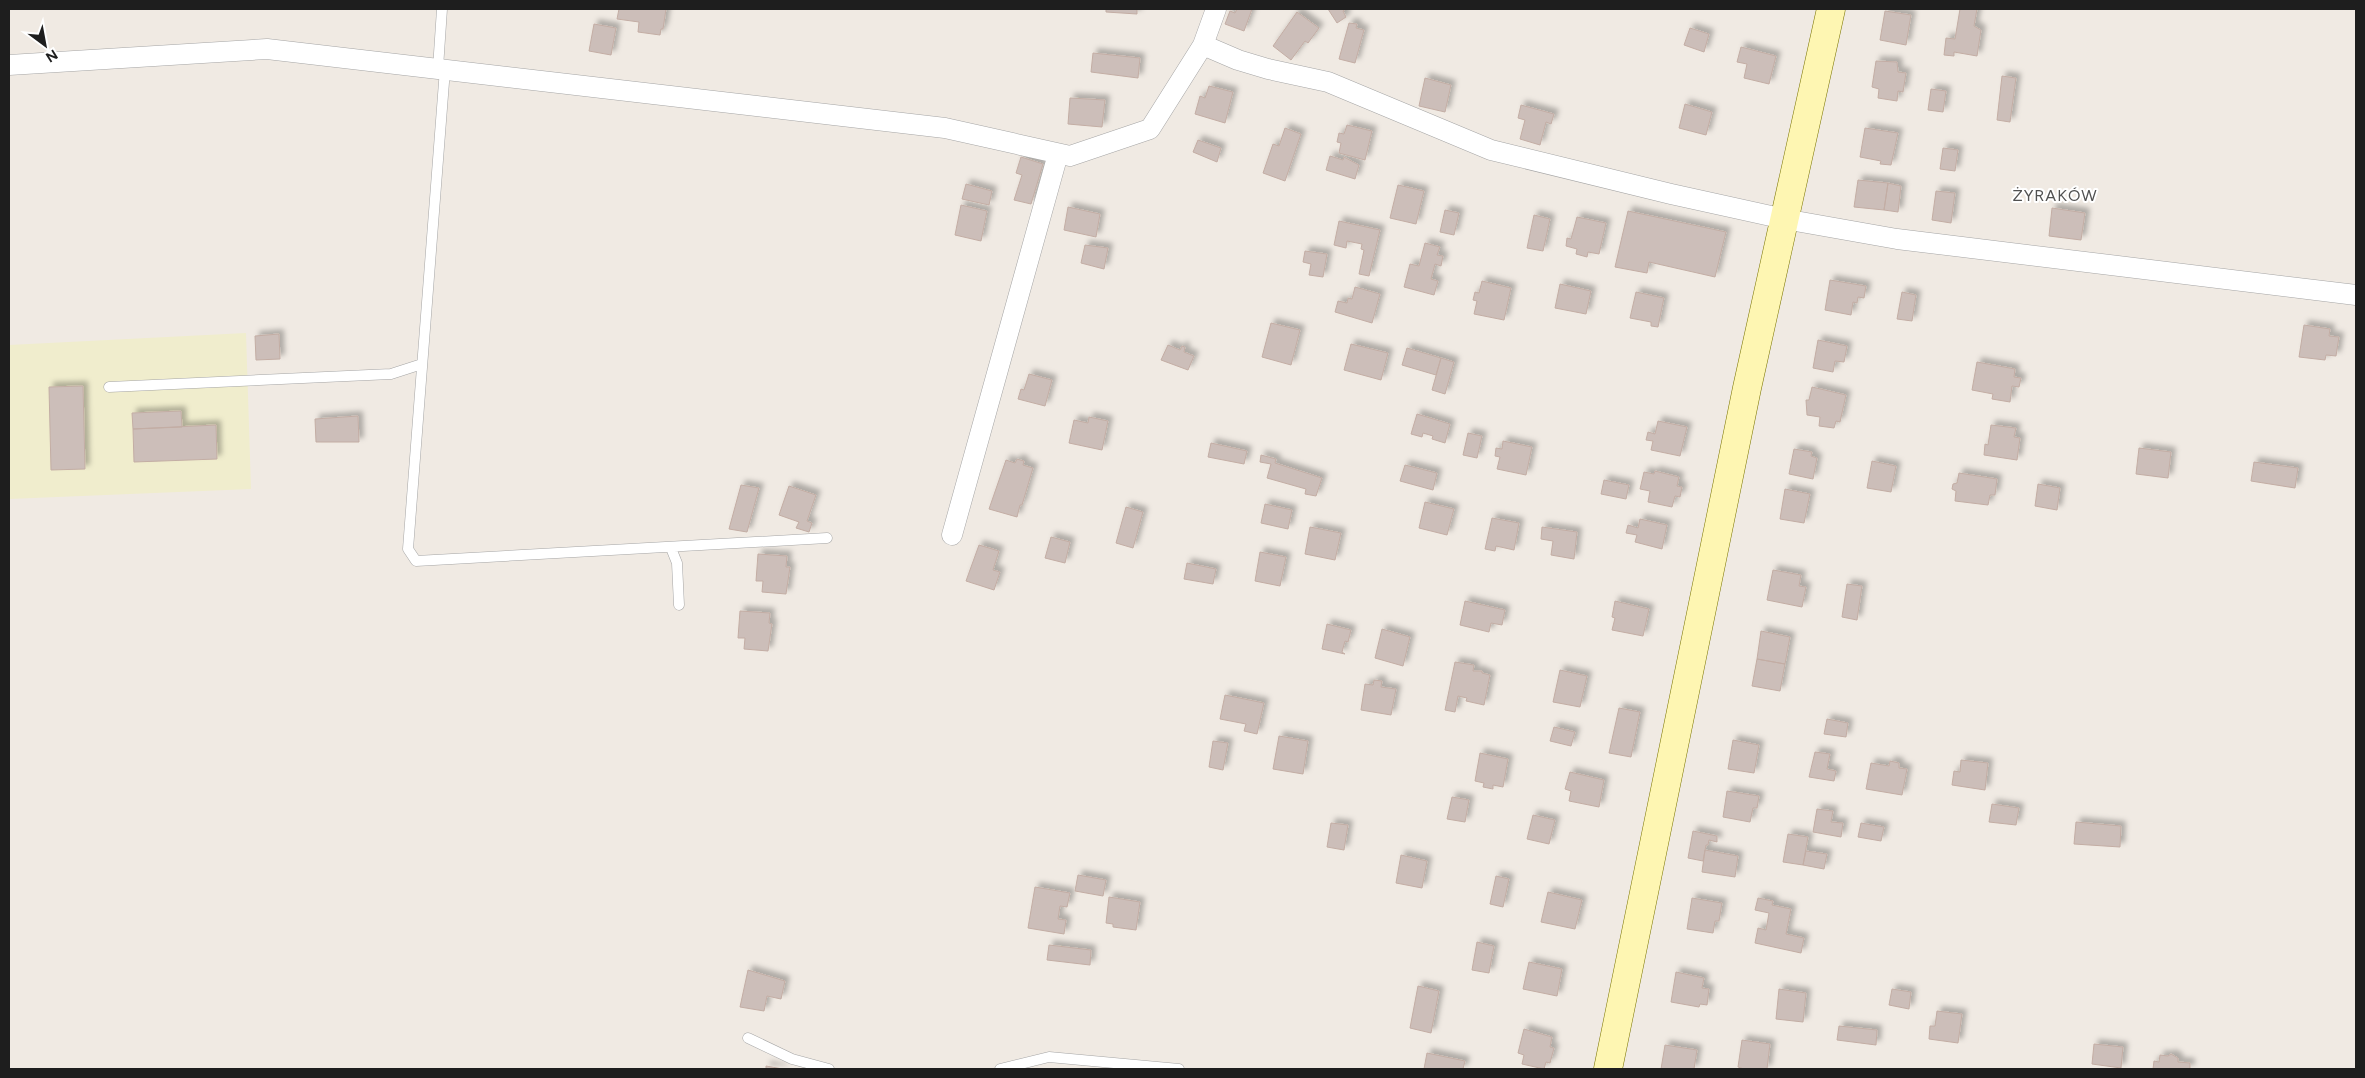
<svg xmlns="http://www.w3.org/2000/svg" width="2365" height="1078" font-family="Figtree,sans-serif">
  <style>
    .farmland { fill: #f0edcd }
    .building { fill: #ccbeb9; stroke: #c3ada4; filter: url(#shadow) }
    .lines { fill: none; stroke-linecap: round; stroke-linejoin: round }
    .lane-casing { stroke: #a5a5a5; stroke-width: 11 }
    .street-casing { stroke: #a5a5a5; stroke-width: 21 }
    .secondary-casing { stroke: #7a7400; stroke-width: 29 }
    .lane { stroke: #fff; stroke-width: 10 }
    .street { stroke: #fff; stroke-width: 20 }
    .secondary { stroke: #fef6b2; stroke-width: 28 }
    .labels { text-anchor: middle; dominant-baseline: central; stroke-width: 4; stroke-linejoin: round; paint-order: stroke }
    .quarter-label { font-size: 16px; letter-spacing: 1px; fill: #515151; stroke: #fff }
  </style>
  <defs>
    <filter id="shadow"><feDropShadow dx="4.5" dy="-4.5" stdDeviation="2.5" flood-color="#0004"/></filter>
  </defs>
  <rect width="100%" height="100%" fill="#f0eae3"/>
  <path class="farmland" d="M246 333 251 489 9 499V345Z"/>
  <path class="building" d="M619 9H666L663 29H661L660 35 638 32 639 22 617 19Z
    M1106 9H1137V14L1106 12Z
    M1237 9H1252L1244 31 1225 24 1230 11 1235 13Z
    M1328 9H1346L1343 11 1346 17 1337 23Z
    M1960 9H1977L1974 26 1981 30 1977 56 1954 52V56L1944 55 1946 38 1955 39Z
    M1885 11 1911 15 1906 45 1880 40Z
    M1297 12 1319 28 1308 43 1305 41 1291 60 1273 46Z
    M1349 23 1357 24 1356 28 1364 30 1355 63 1339 59Z
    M594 24 616 28 611 55 589 51Z
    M1690 28 1709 34 1704 52 1684 45Z
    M1741 47 1776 56 1769 84 1744 78 1747 64 1737 62Z
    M1093 53 1140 58 1138 78 1091 72Z
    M1876 61 1897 62 1898 72 1906 73 1903 92 1898 91 1897 101 1878 98 1879 89 1872 87Z
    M2002 76 2016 78 2010 122 1997 120Z
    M1425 78 1451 85 1445 112 1419 106Z
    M1209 86 1233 92 1225 123 1195 114 1200 96 1205 98Z
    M1931 89 1946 91 1943 112 1928 110Z
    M1070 98 1105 100 1102 127 1068 124Z
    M1685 104 1712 112 1706 135 1679 128Z
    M1521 105 1554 114 1551 124 1546 122 1540 145 1520 139 1525 120 1518 118Z
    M1347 125 1372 131 1365 160 1339 153 1341 143 1337 142 1339 133 1344 134Z
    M1285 128 1301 134 1285 181 1263 173 1273 144 1279 146Z
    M1865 128 1898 133 1891 165 1880 164 1881 161 1860 157Z
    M1198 140 1221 148 1217 162 1193 152Z
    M1943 148 1958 150 1955 171 1940 169Z
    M1330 156 1343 160 1344 157 1359 165 1355 179 1326 170Z
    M1021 157 1043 164 1031 204 1014 200 1022 175 1016 173Z
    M1858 180 1888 183 1884 210 1854 207Z
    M1888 183 1901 186 1898 212 1884 210Z
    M966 184 992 191 989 205 962 199Z
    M1398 185 1424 191 1416 224 1390 218Z
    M1936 191 1955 193 1951 223 1932 220Z
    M961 205 987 211 981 241 955 235Z
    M1068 207 1100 214 1096 237 1064 230Z
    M2052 208 2085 213 2081 240 2049 236Z
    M1445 210 1459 213 1454 235 1440 232Z
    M1628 211 1726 232 1715 277 1649 262 1647 273 1615 267Z
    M1534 215 1550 219 1543 251 1527 248Z
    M1577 217 1606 223 1599 254 1588 252 1587 257 1576 254 1577 249 1566 246 1567 238 1571 239Z
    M1339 221 1380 230 1369 276 1359 274 1364 250 1361 249 1362 244 1347 241 1346 248 1334 245Z
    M1425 243 1440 247 1437 255 1443 256 1441 266 1435 264 1431 279 1438 281 1434 295 1404 287 1410 264 1419 266Z
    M1085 245 1108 248 1104 269 1081 263Z
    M1305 251 1327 254 1323 277 1309 275 1311 264 1303 262Z
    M1830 280 1866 286 1864 298 1858 297 1857 303 1853 302 1851 315 1825 310Z
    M1482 281 1511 288 1504 320 1474 314 1477 301 1473 300 1475 292 1479 293Z
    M1560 284 1591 291 1586 314 1555 308Z
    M1355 287 1380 294 1372 323 1335 312 1338 301 1347 303 1348 298 1352 299Z
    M1636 292 1664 298 1658 327 1651 326V322L1630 318Z
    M1902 292 1916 295 1912 321 1897 319Z
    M1271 323 1300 330 1291 365 1262 357Z
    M2304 325 2330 329 2329 336 2339 337 2336 356 2326 355 2325 360 2299 357Z
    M279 334 280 359 256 360 255 336Z
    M1818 340 1847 346 1844 362 1835 361 1833 372 1813 368Z
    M1351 344 1388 353 1381 380 1344 370Z
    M1168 345 1180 350 1182 346 1185 347 1184 352 1194 356 1188 370 1161 360Z
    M1407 348 1441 358 1436 375 1402 365Z
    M1441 358 1454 362 1445 394 1432 390Z
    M1977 362 2015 369 2014 377 2021 378 2019 387 2012 386 2010 402 1992 399 1993 394 1972 390Z
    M1029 374 1052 380 1045 406 1018 399 1021 389 1024 390Z
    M83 386 85 469 51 470 49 387Z
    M1812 387 1846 395 1840 422 1836 421 1834 428 1819 426 1820 417 1807 415 1806 400H1809Z
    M181 411 182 427 133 429 132 413Z
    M1417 414 1450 424 1445 443 1432 439 1433 436 1423 433 1422 437 1411 434Z
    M358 416 359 442H316L315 419Z
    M1089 417 1108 421 1102 450 1069 443 1074 420 1088 423Z
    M1658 421 1687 427 1680 456 1651 450 1653 441 1646 440 1648 432 1655 434Z
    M216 425 217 459 134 462 133 429Z
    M1991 425 2016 428 2014 437 2020 438 2017 460 1984 455 1985 444 1988 445Z
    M1468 433 1482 436 1477 458 1463 455Z
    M1503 441 1532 447 1526 475 1497 469 1500 457 1495 456 1496 448 1502 449Z
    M1211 443 1247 451 1244 464 1208 457Z
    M2139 448 2171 452 2168 478 2136 474Z
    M1794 449 1812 452 1811 456 1817 458 1813 479 1789 474Z
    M1261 455 1276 459 1275 463 1322 478 1316 496 1305 494 1306 489 1267 478 1271 464 1260 462Z
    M1017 459 1024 461 1023 465 1033 468 1022 505H1020L1017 517 989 509 1006 460 1015 463Z
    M1872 461 1896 466 1891 492 1867 488Z
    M2254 462 2298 468 2295 488 2251 481Z
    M1405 465 1437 473 1433 490 1400 481Z
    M1655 471 1679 477 1677 486 1682 487 1680 497 1675 496 1672 507 1648 502 1650 491 1640 489 1644 472 1654 474Z
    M1959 473 1997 479 1995 495H1990L1988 505 1955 501 1956 491 1952 489 1953 484 1957 483Z
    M1604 480 1629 485 1626 499 1601 494Z
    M2038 484 2060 488 2057 510 2035 506Z
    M741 485 759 488 747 532 729 529Z
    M789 486 816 495 807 521 812 523 809 532 796 528 799 522 779 515Z
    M1785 489 1810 494 1804 523 1780 519Z
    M1425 502 1454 509 1447 535 1419 528Z
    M1265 504 1292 510 1288 529 1261 523Z
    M1126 507 1143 512 1133 548 1116 543Z
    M1492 518 1519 523 1514 550 1496 546 1495 551 1485 549Z
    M1640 519 1667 525 1662 549 1635 542 1637 535 1626 533 1628 525 1638 528Z
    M1310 527 1341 533 1335 560 1305 554Z
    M1542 527 1577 532 1574 559 1551 555 1553 541 1541 539Z
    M1051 537 1070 542 1065 563 1045 558Z
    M979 545 999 551 993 570 1000 572 994 590 966 581Z
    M1260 552 1286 557 1280 586 1255 581Z
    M758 554 787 556 786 567H790L786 594 762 592 763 581H756Z
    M1187 563 1216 569 1213 584 1184 579Z
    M1773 570 1801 575 1799 586 1806 587 1802 607 1767 600Z
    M1847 584 1862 586 1857 620 1842 617Z
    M1465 601 1505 610 1502 625 1491 623 1489 632 1460 625Z
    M1615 601 1649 609 1643 636 1612 630 1615 618 1612 617Z
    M740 611 770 613 769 623 772 624 768 651 744 649 745 638H738Z
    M1327 624 1351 630 1348 642 1345 641 1342 652 1345 654 1322 649Z
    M1382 629 1410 637 1403 666 1375 658Z
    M1761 631 1790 637 1785 664 1757 659Z
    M1757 659 1785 664 1780 691 1752 686Z
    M1455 662 1474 665 1473 671H1482V673L1490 675 1484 705 1466 701 1467 698 1458 696 1455 712 1445 710Z
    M1560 670 1587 676 1580 707 1553 702Z
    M1374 680 1382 681 1381 687 1396 689 1391 715 1361 710 1365 684 1373 685Z
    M1225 695 1264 703 1257 734 1244 731 1246 724 1220 719Z
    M1619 708 1640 712 1631 757 1609 753Z
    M1827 719 1848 723 1846 737 1824 734Z
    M1554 727 1575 732 1571 746 1550 741Z
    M1279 736 1308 741 1303 774 1273 769Z
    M1733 740 1759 745 1754 773 1728 769Z
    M1213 741 1228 743 1223 770 1209 767Z
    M1815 752 1830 754 1827 769 1836 771 1834 781 1809 777Z
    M1480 753 1508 759 1503 787 1493 785V789L1483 787 1484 783 1475 781Z
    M1961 760 1988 763 1985 790 1952 785 1954 771 1960 772Z
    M1890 761 1899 763V768L1907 769 1902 795 1866 789 1871 763 1889 766Z
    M1570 772 1604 780 1599 807 1569 801 1571 791 1565 789Z
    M1727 791 1759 796 1757 808H1753L1750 822 1723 817Z
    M1452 797 1469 800 1465 822 1447 819Z
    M1992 804 2019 808 2016 825 1989 822Z
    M1817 809 1833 811 1831 822 1843 823 1841 837 1813 832Z
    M1533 815 1555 820 1549 844 1527 839Z
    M2076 822 2121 826 2120 847 2074 844Z
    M1331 823 1348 825 1344 850 1327 847Z
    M1861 823 1884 827 1881 841 1858 837Z
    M1693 831 1717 836V842L1709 840 1708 845H1706L1703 861 1688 858Z
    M1788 834 1808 837 1803 865 1783 862Z
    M1705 850 1738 856 1735 877 1702 872Z
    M1806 851 1827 854 1824 869 1803 865Z
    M1401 855 1427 861 1422 888 1396 883Z
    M1078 875 1106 880 1103 896 1075 891Z
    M1496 876 1509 879 1503 907 1490 904Z
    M1035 887 1070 893 1067 907 1060 906 1058 919 1066 920 1064 934 1028 928Z
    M1548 892 1582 900 1575 929 1541 922Z
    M1109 897 1140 902 1136 930 1113 927V924L1106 923Z
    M1692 898 1722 903 1719 921H1715L1713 933 1687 929Z
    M1758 898 1773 901 1772 905 1791 909 1786 934 1804 938 1801 953 1755 943 1758 928 1766 930 1769 913 1755 910Z
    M1477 942 1494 946 1489 973 1472 970Z
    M1049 945 1091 950 1090 965 1047 960Z
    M1529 962 1562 969 1557 996 1523 989Z
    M748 970 785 981 781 999 767 996 764 1011 740 1007Z
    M1676 972 1704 978 1702 988 1709 989 1707 1005 1700 1004 1699 1007 1671 1002Z
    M1418 986 1439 991 1431 1033 1410 1028Z
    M1779 989 1806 993 1803 1022 1776 1019Z
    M1892 989 1911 992 1909 1009 1889 1005Z
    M1937 1011 1962 1014 1958 1043 1929 1039 1930 1026H1935Z
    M1839 1026 1877 1030 1876 1045 1837 1040Z
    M1524 1029 1552 1037 1550 1047 1554 1048 1550 1063 1546 1062 1544 1069 1522 1064 1524 1055 1518 1053Z
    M1742 1040 1770 1044 1767 1069H1744L1738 1067Z
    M2094 1044 2123 1047 2121 1068 2092 1064Z
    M1665 1045 1697 1050 1694 1069H1661Z
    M1427 1053 1465 1061 1463 1069H1424Z
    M2171 1054 2178 1058V1062L2190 1063V1069H2153L2154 1061 2159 1062 2160 1055 2168 1056Z
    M766 1066 783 1069H766Z"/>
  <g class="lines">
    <g class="lane-casing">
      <path id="lane" d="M438 68 442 9
        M445 69 408 549 416 561 827 538
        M109 387 391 374 422 364
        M671 548 677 563 679 605
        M748 1038 792 1059 829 1069
        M1000 1069 1049 1057 1179 1069"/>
    </g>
    <g class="street-casing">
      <path id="street" d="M1203 45 1238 60 1268 69 1328 82 1491 150 1671 194 1784 219 1897 239 2356 295
        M9 65 267 49 945 128 1070 156 1150 129 1203 45 1216 9
        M952 535 1058 154"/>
    </g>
    <g class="secondary-casing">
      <path id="secondary" d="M1608 1069 1747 388 1831 9"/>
    </g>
    <use href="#lane" class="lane"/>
    <use href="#street" class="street"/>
    <use href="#secondary" class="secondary"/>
  </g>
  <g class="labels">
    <g class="quarter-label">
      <text x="2055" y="195">ŻYRAKÓW</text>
    </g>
  </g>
  <rect width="2365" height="1078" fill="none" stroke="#1e1e1e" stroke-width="20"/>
  <g transform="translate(45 45) rotate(148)" stroke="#ffffff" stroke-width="4" paint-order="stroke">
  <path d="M0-4L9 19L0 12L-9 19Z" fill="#1e1e1e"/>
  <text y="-8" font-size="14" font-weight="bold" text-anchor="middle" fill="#1e1e1e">N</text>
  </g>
</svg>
